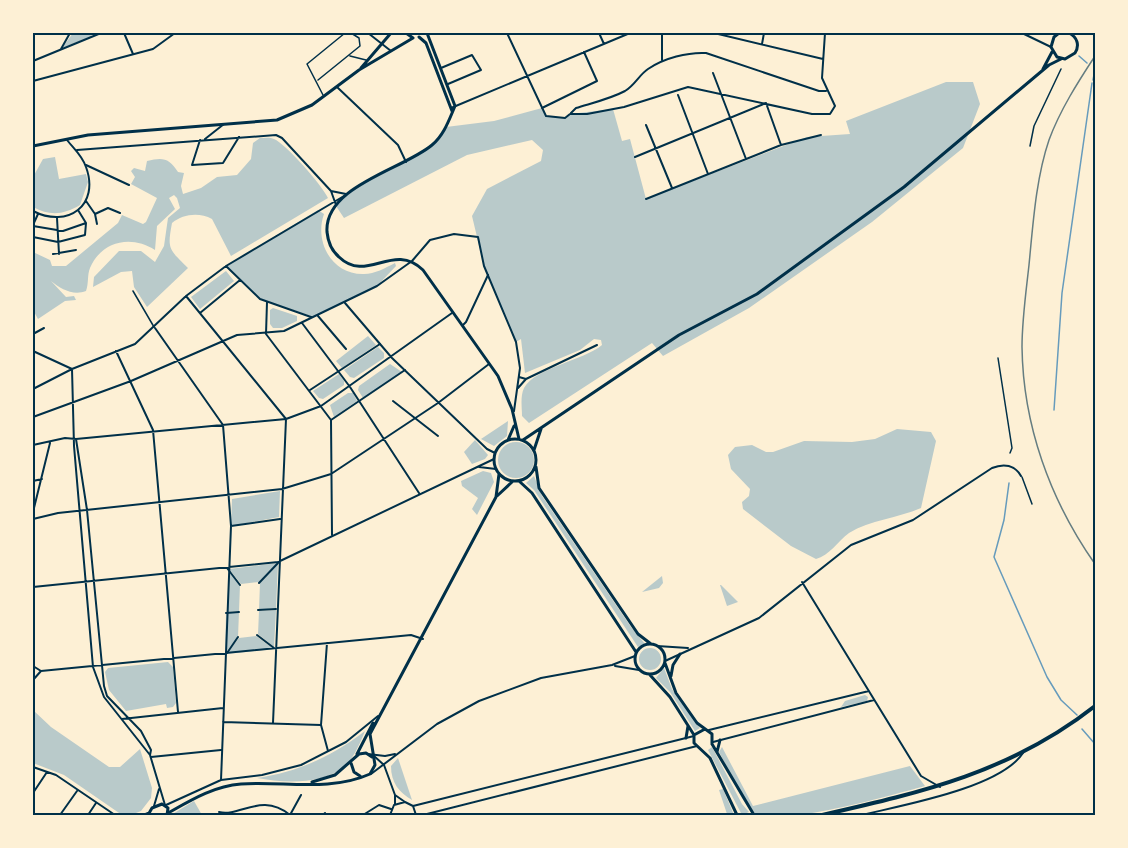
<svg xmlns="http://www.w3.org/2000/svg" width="1128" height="848" font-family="'Nunito Sans',sans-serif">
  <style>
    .green { fill: #b9caca }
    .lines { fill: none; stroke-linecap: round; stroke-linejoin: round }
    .stream { stroke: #669bbc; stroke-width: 1.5 }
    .service { stroke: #003049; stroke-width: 1.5 }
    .pedestrian { stroke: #003049; stroke-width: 2 }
    .minor { stroke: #003049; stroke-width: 2 }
    .tertiary { stroke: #003049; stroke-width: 3 }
    .secondary { stroke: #003049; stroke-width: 4 }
    .rail { stroke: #657d81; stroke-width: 1.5 }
    .neatline { fill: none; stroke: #003049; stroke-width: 2 }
  </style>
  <rect width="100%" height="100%" fill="#fdf0d5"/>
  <path class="green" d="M73 33H87L92 36 62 48Z
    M946 82H973L980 104 963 148 872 222 749 308 663 356 652 343 529 423 522 416C522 408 520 396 524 388 536 367 583 361 602 345L601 340 594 339 580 350 525 373 521 339 516 342 484 266 472 216 487 189 541 161 543 150 532 140 467 155 344 218 336 206 348 192 433 145 446 127 494 121 542 108 546 116 565 118 570 114 613 109 622 141 630 139 646 199 807 137 850 134 846 121Z
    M260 138C264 138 270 137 274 139 286 144 322 185 328 198L231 256 212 219C199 212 183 214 172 223 167 250 169 249 188 268L147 307 134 287 132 271 121 272 93 287 94 277 119 251H141L155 262 164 246 168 218 180 208 177 198 174 195 169 198 175 209 157 226 155 250C132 235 102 240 90 268 87 275 89 283 86 291 73 296 61 289 51 281L66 297 74 296 76 300 65 301 38 319 33 310V252L50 260 52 266H66L118 223 122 215 143 224 146 222 157 198 131 184 135 177 131 171 134 168 145 171 147 161C163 157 169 158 178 172L184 173 181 186 183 194 201 188 217 177 237 175 251 159 253 143Z
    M55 157 59 179 86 174 88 182 80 205C63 215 50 216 33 207V177L43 159Z
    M318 210 324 214C314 242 332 275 364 274 375 274 385 268 395 263L396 266 377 286 314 317 260 299 226 266Z
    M226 271 234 281 200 309 191 297Z
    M273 308 297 316V321L282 328H273L270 324V310Z
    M368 336 376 345 342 368 336 361Z
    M378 347 384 353V358L354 378 350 377 344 370Z
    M390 364 402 372 363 398 358 390 359 386Z
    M339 374 344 381V385L323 399 319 398 313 391Z
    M348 393H353L357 401 334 417 330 405Z
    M508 421 507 436 494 446 481 439Z
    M897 429 931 432 936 441 921 508C898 518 870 520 849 533 838 541 829 556 816 559L791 546 743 509 742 502 749 496 750 489 731 469 728 455 735 447 752 445 766 452H773L804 441 852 442 875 439Z
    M475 440 488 455 485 459 472 464 464 452Z
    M498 460a18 18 0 1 1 36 0a18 18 0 1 1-36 0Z
    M483 471 491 473 494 482 477 515 472 509 478 498 462 486 461 481Z
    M534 476 542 496 631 627 645 644 638 647 534 490 526 483Z
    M280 491 279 517 231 526 232 499Z
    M277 563 259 582 241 584 229 569Z
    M278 563 276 608 259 610 260 583Z
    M229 571 240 585 239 611 227 612Z
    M662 576 663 583 659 588 642 592Z
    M720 585H721L738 602 727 606Z
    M276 610 274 647 258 634 259 611Z
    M239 612 238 637 225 653 226 613Z
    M256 636 274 649 226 654 239 638Z
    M639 659a11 11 0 1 1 22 0a11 11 0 1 1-22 0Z
    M168 662 173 667 176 703 173 707 167 708 166 704 126 711 109 690 105 672 108 668Z
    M664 668 672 689 700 728 695 731 670 692 656 678Z
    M865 695 868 697 867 701 841 707 845 701Z
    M33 710 51 727 109 767H120L140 749 152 788 151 798 141 811 131 815H122L64 775 33 763Z
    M365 731C360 743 354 758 344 767 322 785 283 783 257 778 298 772 333 756 365 731Z
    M712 747 742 804 749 812 742 815 708 750Z
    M722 747 753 806 910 766 925 786C895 794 777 829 753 812 741 803 727 766 719 752Z
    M398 758 412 800C399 792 391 783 391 766Z
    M723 789 734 815H724L727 814 719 790Z
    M194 801 202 815H171Z"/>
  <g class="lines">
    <path class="stream" d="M1044 33 1047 34
      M1079 56 1087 63
      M1093 80 1095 70
      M1054 410 1062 293 1092 83
      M1009 483 1004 520 994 557 1047 677 1061 700 1077 715
      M1082 729 1095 744"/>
    <path class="service" d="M350 56 366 60
      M318 80 360 46 359 38 351 33
      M323 95 307 64 345 33
      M1030 146 1034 126 1061 69
      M133 291 154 327
      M998 358 1012 448 1010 453
      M1022 477 1032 504"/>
    <path class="pedestrian" d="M124 33 133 54
      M463 325 466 322 488 275
      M310 390 380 344
      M331 420 405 370
      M227 568 240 585
      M259 583 278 563
      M258 610 276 609
      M226 613 239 612
      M257 635 274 648
      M227 653 238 637
      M321 725 328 751"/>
    <path class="minor" d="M368 33 391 51
      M507 33 546 116 565 118 570 114H587L624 107 688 87 812 114H830L835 106 822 78 825 33
      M599 33 604 44
      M662 33V60
      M714 33 823 59
      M1022 33 1051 47
      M762 44 764 33
      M61 49 70 33
      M33 61 101 33
      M441 68 472 55 481 70 448 84
      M713 73 746 159
      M33 81 153 49 175 33
      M337 87 398 145 406 162
      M678 95 708 174
      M451 108 630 33
      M542 108 597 81 584 52
      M571 113 576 108C592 103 610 99 625 91 635 85 639 75 648 69 664 58 688 52 706 53L819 91H826
      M646 125 672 188
      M205 139 224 124
      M200 140 192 165 223 163 239 137
      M77 150 276 135 282 138 331 191 336 205
      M635 157 766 103 781 145
      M86 165 129 185
      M331 191 346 194
      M646 199 781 145 821 135
      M86 201 95 214 97 224
      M33 211C68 229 100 205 86 167 82 155 74 149 67 140
      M95 214 108 208 120 213
      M57 218 59 254
      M33 225 38 214
      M33 226 63 231 86 223
      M33 237 58 242 85 235 86 223 78 210
      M53 254 76 250
      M226 266 260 299 311 317
      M186 296 286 419 273 723
      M267 302 266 334 331 420 332 535
      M345 303 392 358 487 449 495 453
      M200 313 240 280
      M318 316 346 349
      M302 323 350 387 419 493
      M155 328 223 425 231 526 221 780
      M33 334 44 328
      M33 351 72 369 74 446 93 667 104 697 150 755
      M116 351 153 430 178 712
      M526 379 597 345
      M518 388 526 379 519 377
      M33 389 72 369 135 344 186 296 226 266 344 196
      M393 401 438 436
      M33 417 131 381 237 335 284 331 377 286 412 261 430 240 454 234 478 237 484 266 516 342 520 368 514 411
      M76 439 87 510 104 686 107 696 141 731 151 750 150 755 165 805
      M33 445 65 438 76 439 286 419 321 406 452 313
      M479 467 496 469
      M33 481 42 479
      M33 512 50 443
      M33 519 58 513 282 489 331 474 438 403 489 364
      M231 526 280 519
      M802 582 921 776 940 787
      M33 587 278 562 494 459
      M657 646 688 648
      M665 661 759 618 851 545 913 520 992 468C1004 463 1015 465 1021 476
      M33 666 41 671
      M615 666 639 670
      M33 680 41 671 411 635 423 639
      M122 719 223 708
      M223 722 321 725 327 643
      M709 730 869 691
      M713 742 874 700
      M368 754 385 756 395 754
      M374 756 384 765 395 795
      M151 757 221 750
      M33 767 56 775 115 815
      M371 774 437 724 479 701 541 678 612 665 635 656
      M33 793 47 772
      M395 804V795L405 802
      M166 805 221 780 262 775 301 765 346 742 378 716
      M154 806 159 789
      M413 806 694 736
      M219 812C241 817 261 792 290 815
      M60 815 77 791
      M88 815 96 803
      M143 815 148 813
      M290 815 301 795
      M323 815 325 813
      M363 815 379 805 391 809
      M390 815 394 805 405 802 413 806 416 815
      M423 815 697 746
      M862 815C903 805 1000 788 1023 753"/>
    <path class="tertiary" d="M406 33 413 38
      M427 33 455 106C449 120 444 135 432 145 404 169 324 186 327 232 328 242 332 251 339 257 367 284 393 241 423 270L498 376 512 409 519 439
      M1059 33 1054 37 1051 47 1057 57 1065 59 1075 53C1080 45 1077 37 1069 33
      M419 37 426 43 452 111
      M361 68 391 33
      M1043 69 1052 52
      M33 146 88 135 277 120 312 105 359 70 413 38
      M494 460a21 21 0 1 1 42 0a21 21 0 1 1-42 0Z
      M508 440 514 426
      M523 440 679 335 757 294 904 187 1049 65 1061 59
      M534 450 541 429
      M536 467 539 488 638 634 651 644
      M519 481 532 493 636 652
      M497 496 512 482
      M635 659a15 15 0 1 1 30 0a15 15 0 1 1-30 0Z
      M665 663 676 693 697 723 712 734V743
      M650 675 670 697 694 735
      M671 676 673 665 680 654
      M705 729 694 735V743L710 758 737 815
      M686 738 688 726
      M712 744 754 815
      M717 752 720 740
      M357 754 373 723
      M351 763 354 772 360 776
      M312 782 335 775 359 754 366 753 372 757
      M168 813C191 800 214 786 241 784 283 781 330 792 370 774L375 765 370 734 496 497 499 474
      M148 815 152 808 162 804 168 808 167 815"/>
    <path class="secondary" d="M822 815C923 792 1011 772 1095 706"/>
    <path class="rail" d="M1095 56C1078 82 1060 110 1049 140 1036 178 1033 224 1029 265 1026 292 1022 320 1022 347 1023 425 1050 500 1095 564"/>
  </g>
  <rect width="1128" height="848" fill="none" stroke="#fdf0d5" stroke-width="69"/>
  <rect x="34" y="34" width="1060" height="780" class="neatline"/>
</svg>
